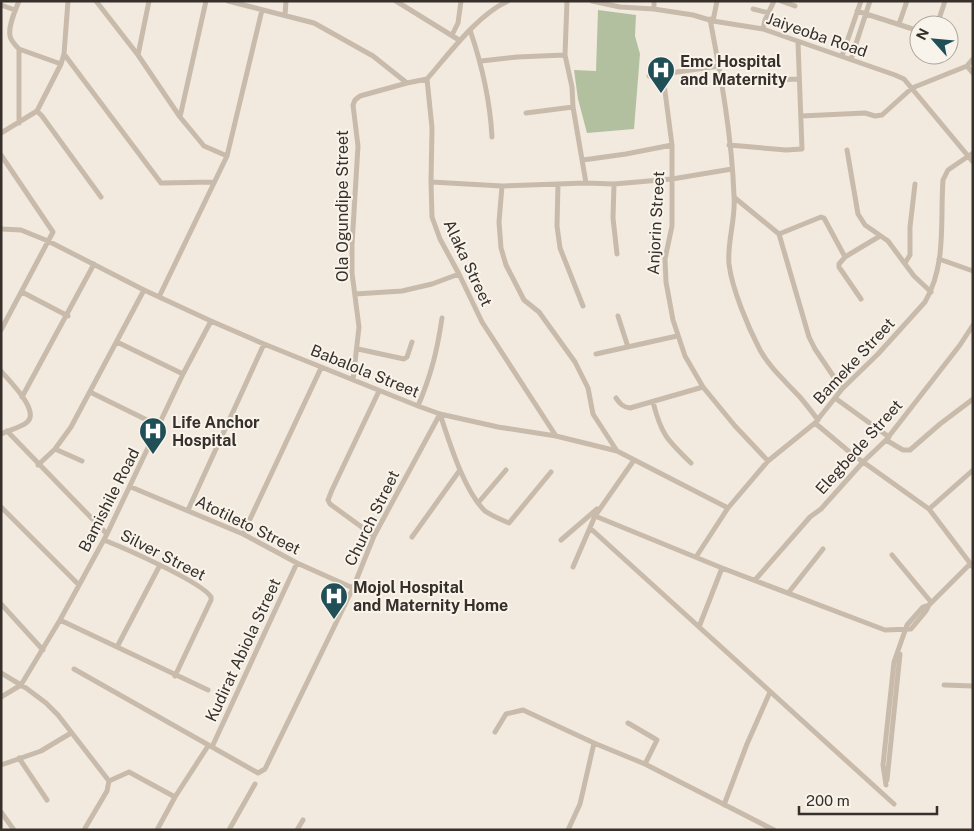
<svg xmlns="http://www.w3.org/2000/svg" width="974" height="831" font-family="'Public Sans',sans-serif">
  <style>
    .green { fill: #b2c09f }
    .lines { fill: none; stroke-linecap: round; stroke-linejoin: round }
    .minor { stroke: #c9bbab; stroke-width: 5 }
    .labels { text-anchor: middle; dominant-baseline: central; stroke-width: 4; stroke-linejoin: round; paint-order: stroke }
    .street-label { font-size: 16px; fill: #372f2a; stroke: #f9f4eb }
    .poi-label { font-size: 16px; font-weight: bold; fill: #372f2a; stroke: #f9f4eb; text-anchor: start }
  </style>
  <rect width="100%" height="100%" fill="#f2eade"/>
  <path class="green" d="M598 10 636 15 635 36 640 54 634 129 587 133 578 99 574 70 596 71Z"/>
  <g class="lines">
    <path class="minor" d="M19 1C15 11 8 26 10 36 11 41 16 46 19 49L61 64
      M96 1 138 55 180 117 204 146 227 156
      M228 1 314 23 373 56 407 83
      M396 1 459 40
      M567 1 565 55 572 87 573 107 586 183
      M592 1 620 7 654 9 693 15 713 21 763 29 895 75 904 79 973 162
      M654 1V9
      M781 1 795 6
      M1 5 15 10
      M753 9 769 13
      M857 11 919 31
      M285 15 286 1
      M710 19C721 77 732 137 734 196 736 219 727 241 729 264 732 289 748 327 760 350 770 368 785 381 799 396 806 404 812 412 818 420
      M713 21 717 1
      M899 24 907 1
      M937 25 945 1
      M763 29 765 20 774 1
      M470 30C482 65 490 100 492 137
      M452 35 458 23 461 1
      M19 49V123
      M64 54 161 183 213 182
      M138 55 149 1
      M842 56 861 1
      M851 59 870 1
      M481 61 517 57 565 55
      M967 66 973 73
      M649 76 719 66
      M663 76 672 145V226L665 259 666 282 673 320 685 356 703 387 735 426 768 461
      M427 79 432 128 431 182 432 217 440 239 459 274 482 322 556 436
      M721 82 798 79
      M37 111 42 116 101 197
      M526 113 573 107
      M801 116 865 113 875 116 882 115 912 88 967 66 973 59
      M180 117 206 1
      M1 133 37 111 61 64 64 54 68 1
      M729 145 786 150 802 149 798 42
      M847 150 858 214 865 225 888 241 914 276 931 292
      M1 155 53 232 1 330
      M583 160 626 154 672 145
      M431 182 502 186 586 183 614 184 672 179 732 169
      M558 184 557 226 560 248 583 306
      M614 184 613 218 617 254
      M502 186 499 222 501 248 506 265 524 300 539 312 575 362 588 388 593 414 617 451
      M735 198 779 234 809 337 815 349 842 389
      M1 229 21 230 48 241 144 290 211 321 264 344 418 406 440 414 498 427 556 436 617 451 728 508
      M779 234 821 217 824 218 845 257
      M939 259 973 271
      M905 263 910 255V227L915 184
      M22 292 68 316
      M355 294 402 291 432 284 459 274
      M159 297 227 156 262 10
      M861 299 839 267V264L845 257 880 236
      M618 316 628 347
      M117 342 183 374
      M358 349 404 359 407 357 412 342
      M596 354 677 336
      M1 371C9 381 42 412 26 423 19 428 9 430 1 434
      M353 380 359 327 352 273V245L358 146 353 105 355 100 360 96 407 83 427 79C449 54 477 15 508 1
      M90 392 159 426
      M22 397 94 264
      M616 398C620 404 623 407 630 408L703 387
      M835 398 889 437
      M653 402C661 434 667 440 691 463
      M418 406C431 375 437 352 442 318
      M440 414C449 441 464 491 485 511 492 516 502 520 509 523L551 472
      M815 423 852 454 929 509 973 567
      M7 431 107 534
      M886 440 903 450H910L940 424 973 399
      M55 449 82 461
      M38 465 55 449 71 427 144 290
      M131 487 243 534 297 563 353 588
      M478 503 506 470
      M1 507 79 585
      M929 509 973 470
      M188 510 264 344
      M595 516 722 568 885 630 911 629 926 611 929 605 970 564
      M590 528 894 804
      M243 534 321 368
      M374 536 330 504 328 500 332 490 379 391
      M412 537 460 470
      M104 540C124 548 202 582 211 597V600L175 676
      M561 540 597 509
      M892 555 931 602
      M696 557 728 508 768 461 815 423 842 389 878 354 925 302C947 264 940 221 943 180L948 170 973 153
      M573 567 595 516 634 460
      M755 580 810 517 821 509 863 462 886 440 960 345 973 325
      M789 592 823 549
      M1 604 43 650
      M60 620 208 690
      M699 627 722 568
      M117 647 160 565
      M74 669 258 773 265 769 353 588 374 536 440 414
      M1 673 26 688 46 703 58 715 109 781
      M944 685 973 686
      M1 697 21 685 60 620 107 534 183 374 211 321
      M628 723 657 740 645 764
      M495 732 506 714 523 710 594 743 645 764 774 830
      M212 747 297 563
      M19 758 47 800
      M1 765 41 751 71 733
      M887 780 900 654
      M886 785 883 765 894 662 907 625 923 607 929 605
      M724 805 747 744 770 692
      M1 812 14 830
      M84 830 107 791 109 781 129 772 175 797
      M157 830 175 797 208 746
      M229 830 255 784
      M297 830 303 820
      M568 830 580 804 594 743"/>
  </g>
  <defs>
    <g id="hospital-pin" transform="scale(1.4375)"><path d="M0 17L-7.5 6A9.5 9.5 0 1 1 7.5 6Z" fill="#214f57" stroke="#f9f4eb"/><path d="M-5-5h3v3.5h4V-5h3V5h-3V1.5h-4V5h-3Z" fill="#fff"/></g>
  </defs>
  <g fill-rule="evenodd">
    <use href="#hospital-pin" x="661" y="70"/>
    <use href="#hospital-pin" x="153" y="431"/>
    <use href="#hospital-pin" x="334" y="596"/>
  </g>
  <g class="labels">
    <g class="street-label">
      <text transform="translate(817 35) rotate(19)">Jaiyeoba Road</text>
      <text transform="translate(342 206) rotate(-90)">Ola Ogundipe Street</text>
      <text transform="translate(656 223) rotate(-87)">Anjorin Street</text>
      <text transform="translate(468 263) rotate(65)">Alaka Street</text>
      <text transform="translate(854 361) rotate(-47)">Bameke Street</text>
      <text transform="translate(365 371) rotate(22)">Babalola Street</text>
      <text transform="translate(859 447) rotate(-48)">Elegbede Street</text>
      <text transform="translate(109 500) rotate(-63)">Bamishile Road</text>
      <text transform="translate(372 518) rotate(-64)">Church Street</text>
      <text transform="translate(248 525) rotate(26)">Atotileto Street</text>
      <text transform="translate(163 555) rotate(27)">Silver Street</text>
      <text transform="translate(243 650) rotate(-65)">Kudirat Abiola Street</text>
    </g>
    <g class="poi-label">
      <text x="680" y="61">Emc Hospital<tspan x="680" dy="18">and Maternity</tspan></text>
      <text x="172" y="422">Life Anchor<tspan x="172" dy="18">Hospital</tspan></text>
      <text x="353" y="587">Mojol Hospital<tspan x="353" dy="18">and Maternity Home</tspan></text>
    </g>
  </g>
  <rect width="974" height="831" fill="none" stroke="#372f2a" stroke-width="5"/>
  <g transform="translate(934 40) rotate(297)"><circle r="24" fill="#f9f4eb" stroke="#aba59e"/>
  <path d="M0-4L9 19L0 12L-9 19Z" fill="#214f57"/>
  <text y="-8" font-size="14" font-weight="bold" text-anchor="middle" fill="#372f2a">N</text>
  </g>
  <path d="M799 806v8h138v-8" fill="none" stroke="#372f2a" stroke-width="2.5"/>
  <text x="806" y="806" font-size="15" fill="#372f2a" stroke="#f9f4eb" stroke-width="4" paint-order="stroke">200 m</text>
</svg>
